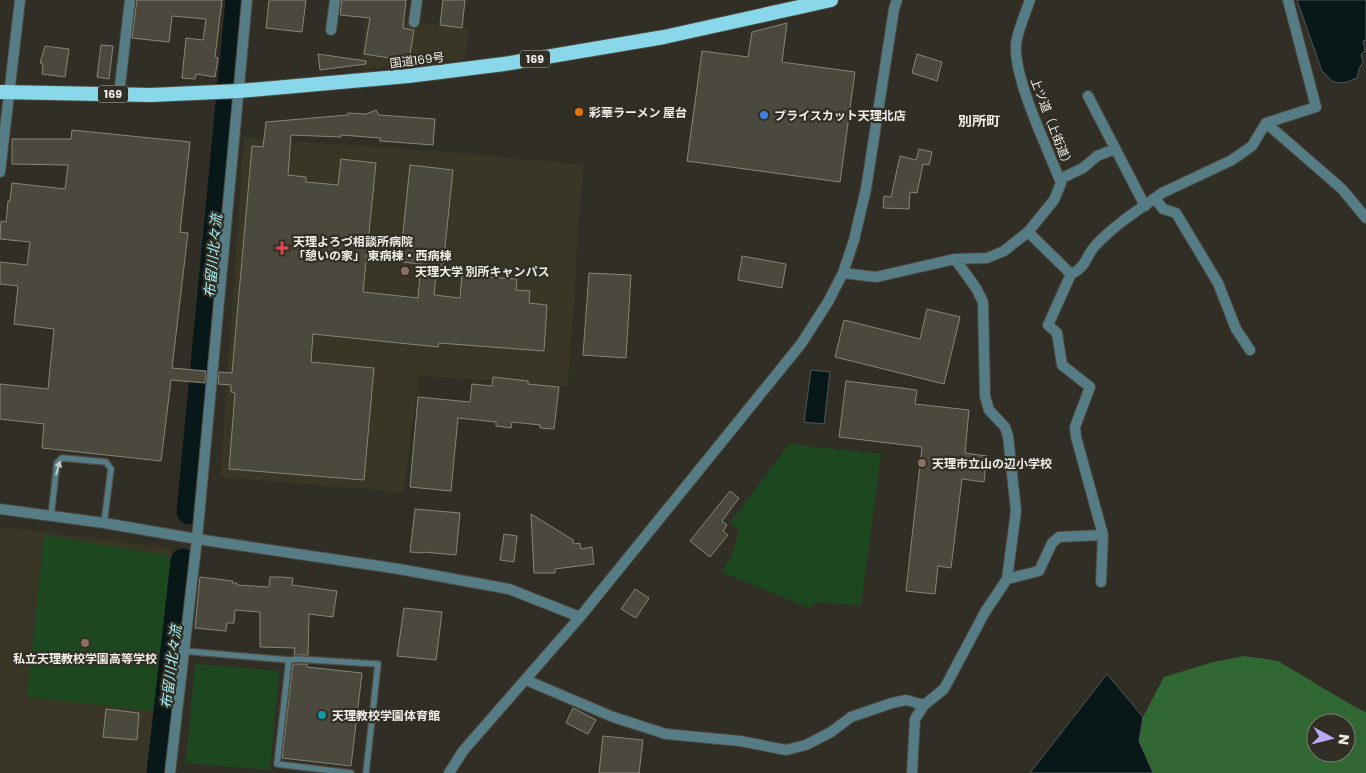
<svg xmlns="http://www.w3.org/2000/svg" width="1366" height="773" font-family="Poppins,'Noto Sans JP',sans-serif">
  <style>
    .built { fill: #3a3625 }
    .green { fill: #1d481f }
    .forest { fill: #316733; fill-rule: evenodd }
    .water { fill: #081717; stroke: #4d5755 }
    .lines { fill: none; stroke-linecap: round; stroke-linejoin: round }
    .river { stroke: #081717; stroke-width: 25 }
    .building { fill: #4b483d; stroke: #878478 }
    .service-casing { stroke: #4c4a40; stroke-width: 8 }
    .minor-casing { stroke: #4c4a40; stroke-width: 12 }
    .tertiary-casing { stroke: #4c4a40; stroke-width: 12 }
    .trunk-casing { stroke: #4c4a40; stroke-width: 16 }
    .service { stroke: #567d86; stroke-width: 5.5 }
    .minor { stroke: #567d86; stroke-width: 10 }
    .tertiary { stroke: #567d86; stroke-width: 10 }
    .trunk { stroke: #88d8ea; stroke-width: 14 }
    .oneway { fill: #c1cbca }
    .food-dot { fill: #e8710a; stroke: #312f25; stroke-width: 2 }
    .shop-dot { fill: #3f7fe0; stroke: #312f25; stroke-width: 2 }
    .health-dot { fill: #e0444e; stroke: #312f25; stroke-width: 2 }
    .education-dot { fill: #8d6e63; stroke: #312f25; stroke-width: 2 }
    .culture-dot { fill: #0f9aa8; stroke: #312f25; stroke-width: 2 }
    .labels { text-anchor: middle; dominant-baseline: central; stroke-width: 4.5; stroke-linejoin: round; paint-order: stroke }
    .shield { fill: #312f25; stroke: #b6b4ad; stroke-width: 1 }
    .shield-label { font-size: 11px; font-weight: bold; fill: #efede7 }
    .street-label { font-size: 12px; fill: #efede7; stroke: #312f25 }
    .poi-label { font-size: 12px; font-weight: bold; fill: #efede7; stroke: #312f25; text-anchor: start }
    .neighbourhood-label { font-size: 14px; font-weight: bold; fill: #efede7; stroke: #312f25 }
    .water-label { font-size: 14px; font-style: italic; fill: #a4f4f9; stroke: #312f25 }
  </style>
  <rect width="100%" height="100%" fill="#312f25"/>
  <path class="built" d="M365 18 469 28 465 59 361 70Z
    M244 138 447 152 583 165 568 386 419 376 403 492 220 477Z
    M0 527 171 548 180 562 155 773H0Z"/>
  <path class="green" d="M789 444 881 454 861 606 819 602 809 608 722 572 732 554 739 530 730 523Z
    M44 535 167 555 174 565 161 712 27 697Z
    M195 664 279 671 270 770 186 763Z"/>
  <path class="forest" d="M1244 656 1278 661 1355 707 1366 712V773H1153L1139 741 1143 717 1164 677 1213 662ZM1316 723H1346V753H1316Z"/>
  <path class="water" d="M1297 0H1366V40L1363 41 1365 50 1361 55 1363 62 1359 69 1357 78 1347 82 1339 83 1332 81 1322 71Z
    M811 370 830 372 824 424 804 422Z
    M1107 674 1143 717 1139 741 1153 773H1030Z"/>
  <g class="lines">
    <path class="river" d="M189 512 238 0
      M159 773 183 561"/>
  </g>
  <path class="building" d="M137 0H222L215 57 218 58 215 77 196 74 195 79 182 78 186 38 203 40 206 19 172 16 169 42 132 38Z
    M269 0H306L302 32 266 28Z
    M342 0H406L403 28 414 30 409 61 364 54 370 18 340 15Z
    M443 0H465L462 28 440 25Z
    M787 23 782 62 855 72 840 182 687 161 702 51 748 57 752 32Z
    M101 45 113 46 109 79 97 77Z
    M45 46 69 49 65 77 42 74 43 64 40 63Z
    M318 54 366 61V64L320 70Z
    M917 54 942 62 937 81 912 73Z
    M376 110 379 115 435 119 433 145 380 141V138L341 135V137L291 135 288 175 306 177V182L338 185 341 159 376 163 363 292 418 298 421 264 400 262 410 165 453 170 443 266H437L434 295 460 298 462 275 517 279 516 290 530 291 529 303 547 305 544 351 439 343 438 347 313 334 311 362 374 368 364 480 229 469 235 393 231 392V385L218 384 219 372 232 373 252 146 263 147 266 122 348 115V113L366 114Z
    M72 130 190 142 180 232 188 233 172 368 206 371 205 383 171 380 161 461 42 448 44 424 0 419V384L48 389 54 329 14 324 18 286 0 284V262L27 265 30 242 0 239 1 221 6 222 8 201H10L12 183 65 189 68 165 12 164V139H71Z
    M919 149 932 152 929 165 923 164 917 193 910 192 909 209 883 208 884 196 891 197 900 156 916 160Z
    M742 256 786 264 782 288 738 280Z
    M589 273 631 275 626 358 583 355Z
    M927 309 960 317 944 384 835 357 844 320 920 339Z
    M493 377 528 381V384L559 387 554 429 540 428V425L512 422 511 428 496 426V422L458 418 451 491 410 487 418 397 470 402 472 384 492 386Z
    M846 381 917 390 915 404 969 410 965 453 987 456 984 482 962 479 951 568 938 566 935 594 906 591 922 447 839 437Z
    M730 491 739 498 722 521 727 525 723 531 728 535 710 557 690 541Z
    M415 509 460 513 456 555 423 552V553L410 552Z
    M531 514 573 540 574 544 580 543 581 549 592 547 594 564 555 569V573H534Z
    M504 534 517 536 514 562 500 560Z
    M200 577 233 581 232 583H237V585L269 587 270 577H281L293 578 292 585 337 591 333 617 309 614 308 655H294L295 648 260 647V612L235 610 234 623H227L226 631 195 628Z
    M635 589 649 598 636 618 621 609Z
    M404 608 442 612 436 660 397 656Z
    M293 664H307V667L362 673 351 766 282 758Z
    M573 708 596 720 588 734 566 723Z
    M106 709 139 713 137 740 103 737Z
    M603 736 643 740 639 773H599Z"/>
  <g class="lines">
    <g class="service-casing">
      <path id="service" d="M51 516 57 463 62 458 106 462 111 469 104 523
        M184 651 289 660 277 764 351 773
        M289 660 297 659 378 664 366 773"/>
    </g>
    <g class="minor-casing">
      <path id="minor" d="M414 22 417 0
        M331 30 335 0
        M119 94 130 0
        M1088 96 1145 206
        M1266 123 1342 189 1366 218
        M0 172 20 0
        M1060 179 1083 168 1097 156 1115 149
        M1155 198 1163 209 1176 213 1218 283 1236 329 1250 350
        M1028 232 1071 274C1087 267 1085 257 1095 246 1114 225 1140 209 1162 193L1232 160 1252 146 1266 123 1316 107 1288 0
        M843 273 876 277 955 259 987 258 1004 251 1028 232 1054 200 1061 183C1048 149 1013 78 1016 44 1018 30 1025 14 1030 0
        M1071 274 1048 325 1057 333 1062 365 1090 387 1075 427 1076 437 1103 535 1101 582
        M1007 579 1039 571 1052 543 1059 537 1103 535
        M526 680 613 717 666 734 740 741 786 750 806 745 831 732 851 717 892 703 906 700 924 705
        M170 773 197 539 247 0
        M912 773 915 719 924 705 944 689 985 612 1007 579 1016 511 1008 436 1005 427 989 410 985 396 983 302 976 288 955 259"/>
    </g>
    <g class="tertiary-casing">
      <path id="tertiary" d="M0 509 104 523 197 539 399 569 509 589 580 617
        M449 773 463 751 580 617 801 344 828 302 843 273 854 240 866 189 894 9 897 0"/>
    </g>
    <g class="trunk-casing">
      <path id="trunk" d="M0 92 151 95 239 91 408 76 504 64 664 37 831 0"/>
    </g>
    <use href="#service" class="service"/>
    <use href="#minor" class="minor"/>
    <use href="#tertiary" class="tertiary"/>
    <use href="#trunk" class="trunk"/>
  </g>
  <defs><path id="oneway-solid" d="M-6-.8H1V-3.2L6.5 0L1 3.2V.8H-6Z" transform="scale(1.25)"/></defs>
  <use class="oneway" href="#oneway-solid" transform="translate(58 468) rotate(-74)"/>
  <circle class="food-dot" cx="579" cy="112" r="5"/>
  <circle class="shop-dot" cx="764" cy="115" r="5"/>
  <path class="health-dot" d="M279.5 240.5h5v5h5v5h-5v5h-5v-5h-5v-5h5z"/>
  <g class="education-dot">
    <circle cx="405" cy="271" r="5"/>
    <circle cx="922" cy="463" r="5"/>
    <circle cx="85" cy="643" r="5"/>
  </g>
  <circle class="culture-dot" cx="322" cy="715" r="5"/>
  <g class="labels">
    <g class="shield">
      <rect x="520" y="50.5" width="30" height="17" rx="4"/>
      <rect x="98" y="85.5" width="30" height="17" rx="4"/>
    </g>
    <g class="shield-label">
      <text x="535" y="59">169</text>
      <text x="113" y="94">169</text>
    </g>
    <g class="street-label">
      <text transform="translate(417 60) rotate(-7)">国道169号</text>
      <text transform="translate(1052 123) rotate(69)">上ツ道（上街道）</text>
    </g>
    <g class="poi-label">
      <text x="589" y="112">彩華ラーメン 屋台</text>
      <text x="774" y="115">プライスカット天理北店</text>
      <text x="293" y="241">天理よろづ相談所病院<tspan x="293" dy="14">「憩いの家」 東病棟・西病棟</tspan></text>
      <text x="415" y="271">天理大学 別所キャンパス</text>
      <text x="932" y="463">天理市立山の辺小学校</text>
      <text x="85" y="658" text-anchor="middle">私立天理教校学園高等学校</text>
      <text x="332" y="715">天理教校学園体育館</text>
    </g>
    <g class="neighbourhood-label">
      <text x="979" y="121">別所町</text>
    </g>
    <g class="water-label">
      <text transform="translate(213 256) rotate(-85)">布留川北々流</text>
      <text transform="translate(171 667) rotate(-83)">布留川北々流</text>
    </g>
  </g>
  <g transform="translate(1331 738) rotate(97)"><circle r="24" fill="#312f25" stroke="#7d7b73"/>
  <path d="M0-4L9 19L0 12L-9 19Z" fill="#b9aaf7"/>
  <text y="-8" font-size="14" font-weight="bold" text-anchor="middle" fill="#efede7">N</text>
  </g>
</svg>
